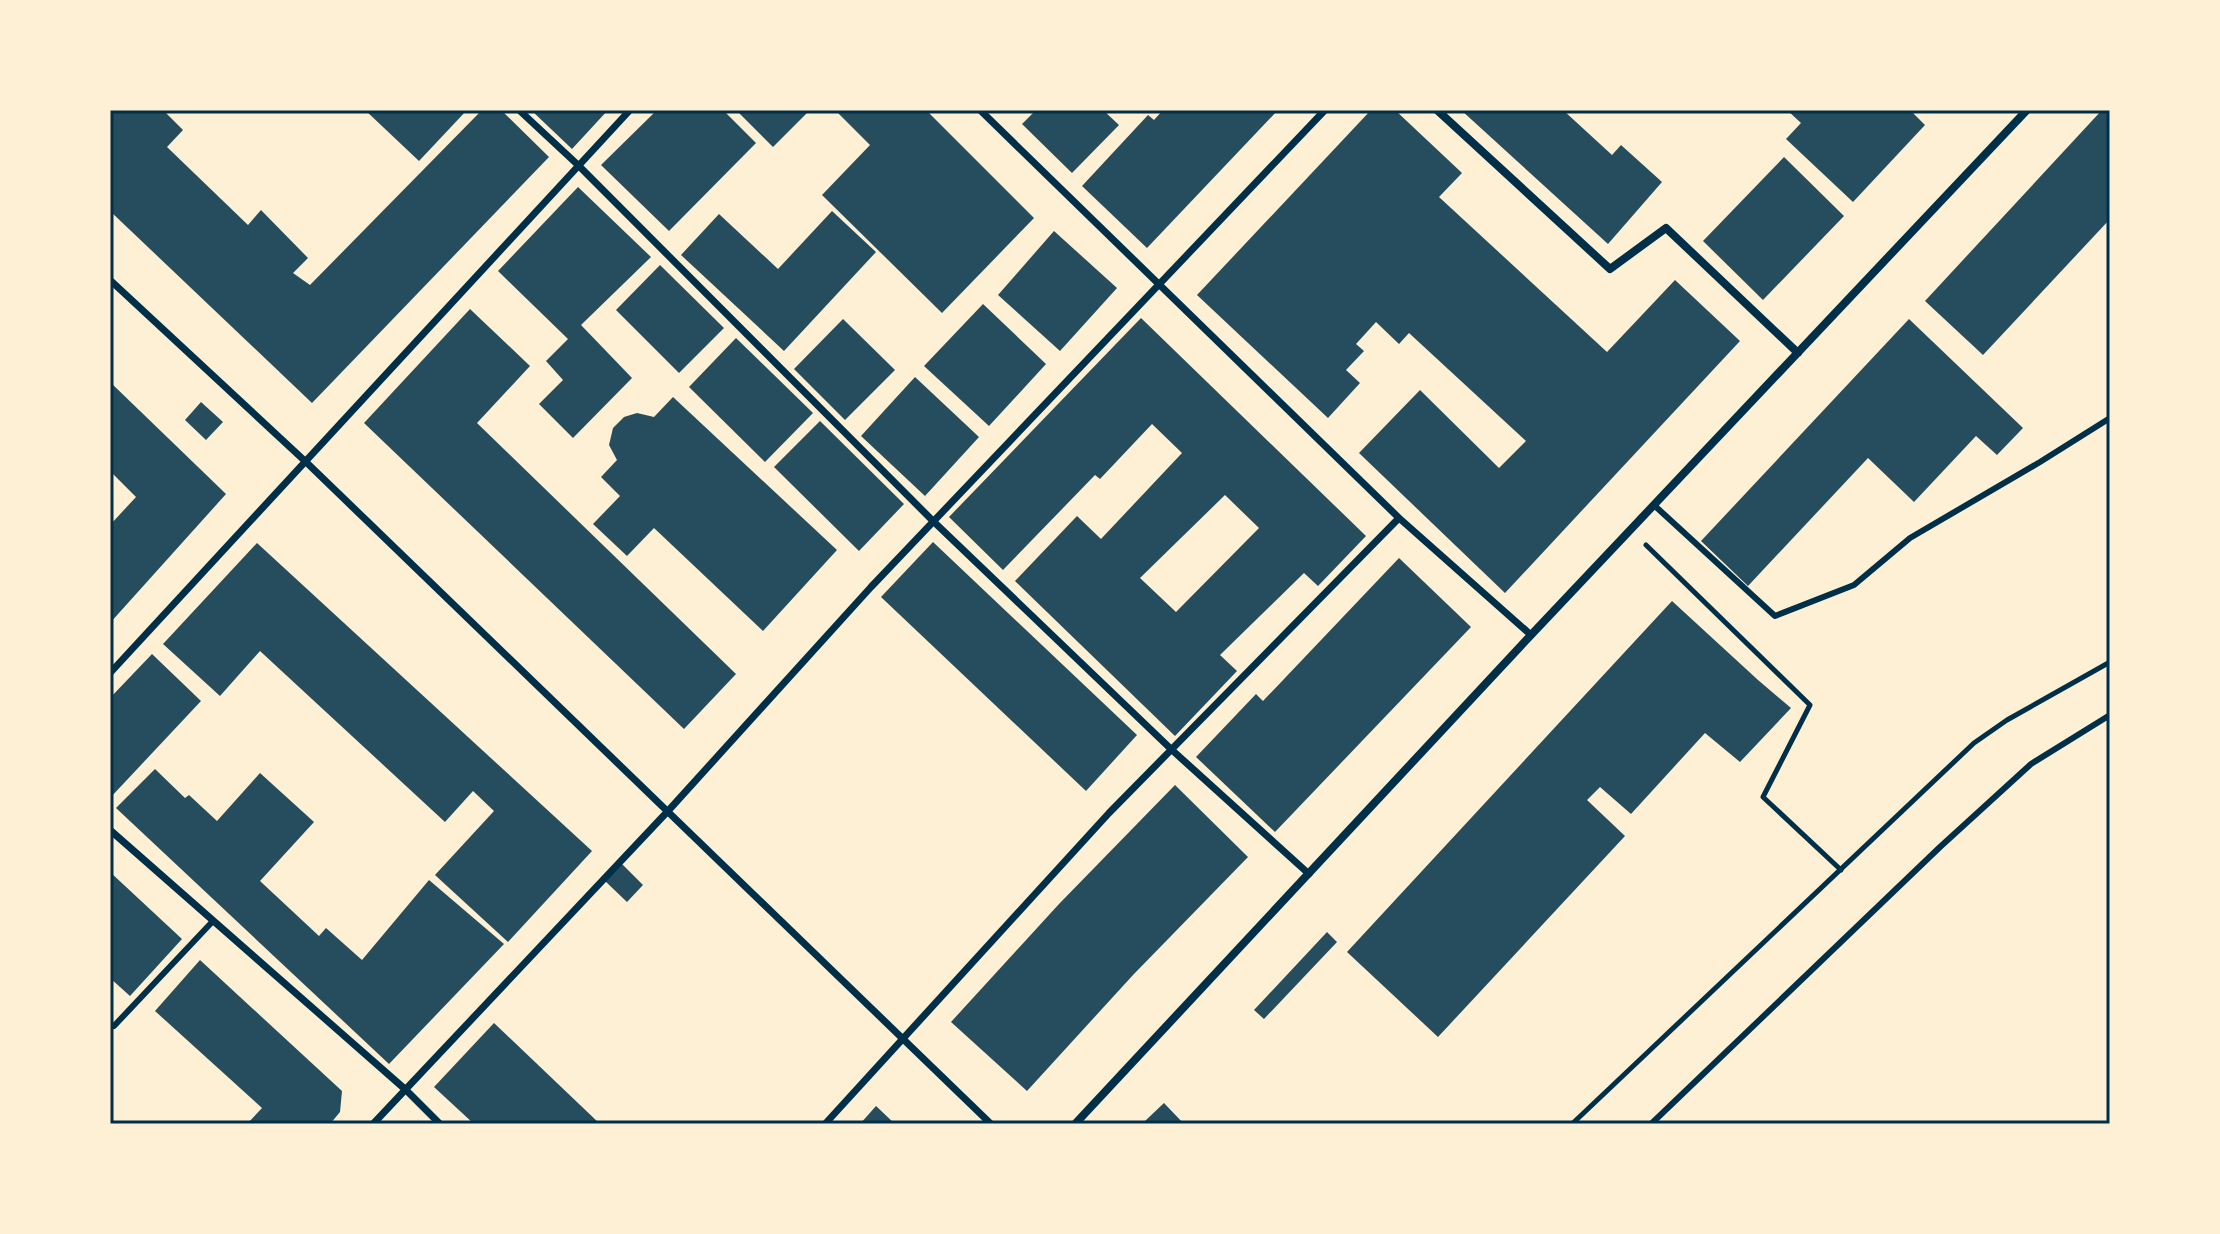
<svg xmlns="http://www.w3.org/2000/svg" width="2220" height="1234" font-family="'Varela Round',sans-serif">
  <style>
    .building { fill: #264d5e; fill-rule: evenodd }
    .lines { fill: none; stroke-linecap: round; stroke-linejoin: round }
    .path { stroke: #003049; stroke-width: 5 }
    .service { stroke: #003049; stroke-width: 6 }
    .pedestrian { stroke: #003049; stroke-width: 7 }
    .minor { stroke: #003049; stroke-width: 8 }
    .neatline { fill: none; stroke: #003049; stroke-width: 3 }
  </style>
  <rect width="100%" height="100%" fill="#fdf0d5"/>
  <path class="building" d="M110 110H163L183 130 167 147 248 225 261 210 308 258 293 273 310 285 482 110H501L549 157 312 403 110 211Z
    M365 110H467L419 161Z
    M531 110H608L572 149Z
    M657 110H723L756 143 669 231 601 165Z
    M736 110H810L773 147Z
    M835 110H926L1034 218 942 313 822 195 870 145Z
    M1036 110H1103L1119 125 1072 173 1022 124Z
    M1163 110H1278L1147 248 1082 186 1148 115 1154 120Z
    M1371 110H1395L1462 173 1439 197 1607 352 1675 280 1740 341 1505 593 1359 453 1420 390 1499 468 1526 441 1409 333 1399 344 1376 322 1356 344 1364 351 1346 370 1360 383 1328 418 1197 295Z
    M1461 110H1563L1612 155 1621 145 1662 182 1608 244Z
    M1787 110H1910L1925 125 1853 202 1786 139 1801 123Z
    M2102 110H2110V219L1983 355 1925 301Z
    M1784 157 1844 216 1763 300 1703 241Z
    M578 187 651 257 581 325 632 378 573 438 539 404 563 380 546 361 568 339 498 271Z
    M832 211 876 252 784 351 681 255 719 214 778 269Z
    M1054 231 1117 288 1060 351 998 295Z
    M660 265 724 328 679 373 616 310Z
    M983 304 1046 364 989 426 924 366Z
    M470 309 530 366 477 423 736 674 684 729 364 423Z
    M1141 318 1366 536 1318 586 1304 573 1220 655 1237 671 1175 736 1015 581 1077 516 1101 539 1182 453 1152 424 1100 479 1095 475 1003 570 949 517ZM1225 495 1259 528 1176 612 1140 578Z
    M843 319 895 370 845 420 794 369Z
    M1909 319 2023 428 1997 455 1976 436 1914 502 1868 458 1748 586 1701 541Z
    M736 338 813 413 765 462 689 387Z
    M915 377 979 437 925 496 861 436Z
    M110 382 226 494 110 623V525L136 497 110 471Z
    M673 397 837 550 763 631 654 528 627 556 593 524 620 496 601 477 617 460 609 445 613 428 624 417 637 413 654 417Z
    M201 402 223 422 206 440 185 420Z
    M820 421 904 504 859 551 774 467Z
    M933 542 1137 735 1086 791 881 597Z
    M257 543 592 851 508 942 435 875 494 811 473 791 445 822 260 651 220 696 163 644Z
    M1399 558 1471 627 1275 832 1196 757 1256 694 1263 701Z
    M1672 601 1758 680 1791 708 1740 762 1705 733 1631 814 1600 787 1587 800 1625 836 1438 1037 1347 952Z
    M152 654 201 701 110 798V698Z
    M155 769 185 798 189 795 217 821 260 773 314 822 260 881 319 936 326 928 362 960 429 880 504 944 389 1064 116 808Z
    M1175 785 1248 857 1133 975 1027 1091 951 1022 1059 904Z
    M622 864 643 885 627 902 605 881Z
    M110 872 182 939 130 996 110 978Z
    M1327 932 1337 942 1264 1019 1254 1010Z
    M200 960 342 1091 340 1112 330 1124H247L262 1108 155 1011Z
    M494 1023 600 1124H474L434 1087Z
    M1164 1103 1184 1124H1147L1145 1121Z
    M876 1106 895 1124H860Z"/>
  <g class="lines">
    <path class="path" d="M1646 545 1810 705 1763 797 1841 870
      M1572 1124 1974 743 2007 720 2110 662"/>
    <path class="service" d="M1655 506 1775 616 1854 585 1910 538 2040 462 2110 418
      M114 1026 213 921
      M1651 1124 1940 847 2031 764 2110 715"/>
    <path class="pedestrian" d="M519 110 578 165 933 521 1172 750 1309 874
      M980 110 1399 518 1531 635
      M110 280 306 462 991 1124
      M110 673 630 110
      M110 830 406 1090 440 1124
      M373 1124 668 811 871 587 1325 110
      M825 1124 1109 813 1399 518"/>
    <path class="minor" d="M1437 110 1610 269 1666 228 1798 353
      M1075 1124 1531 635 2027 110"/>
  </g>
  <rect width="2220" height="1234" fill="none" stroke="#fdf0d5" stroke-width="224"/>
  <rect x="112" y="112" width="1996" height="1010" class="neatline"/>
</svg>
